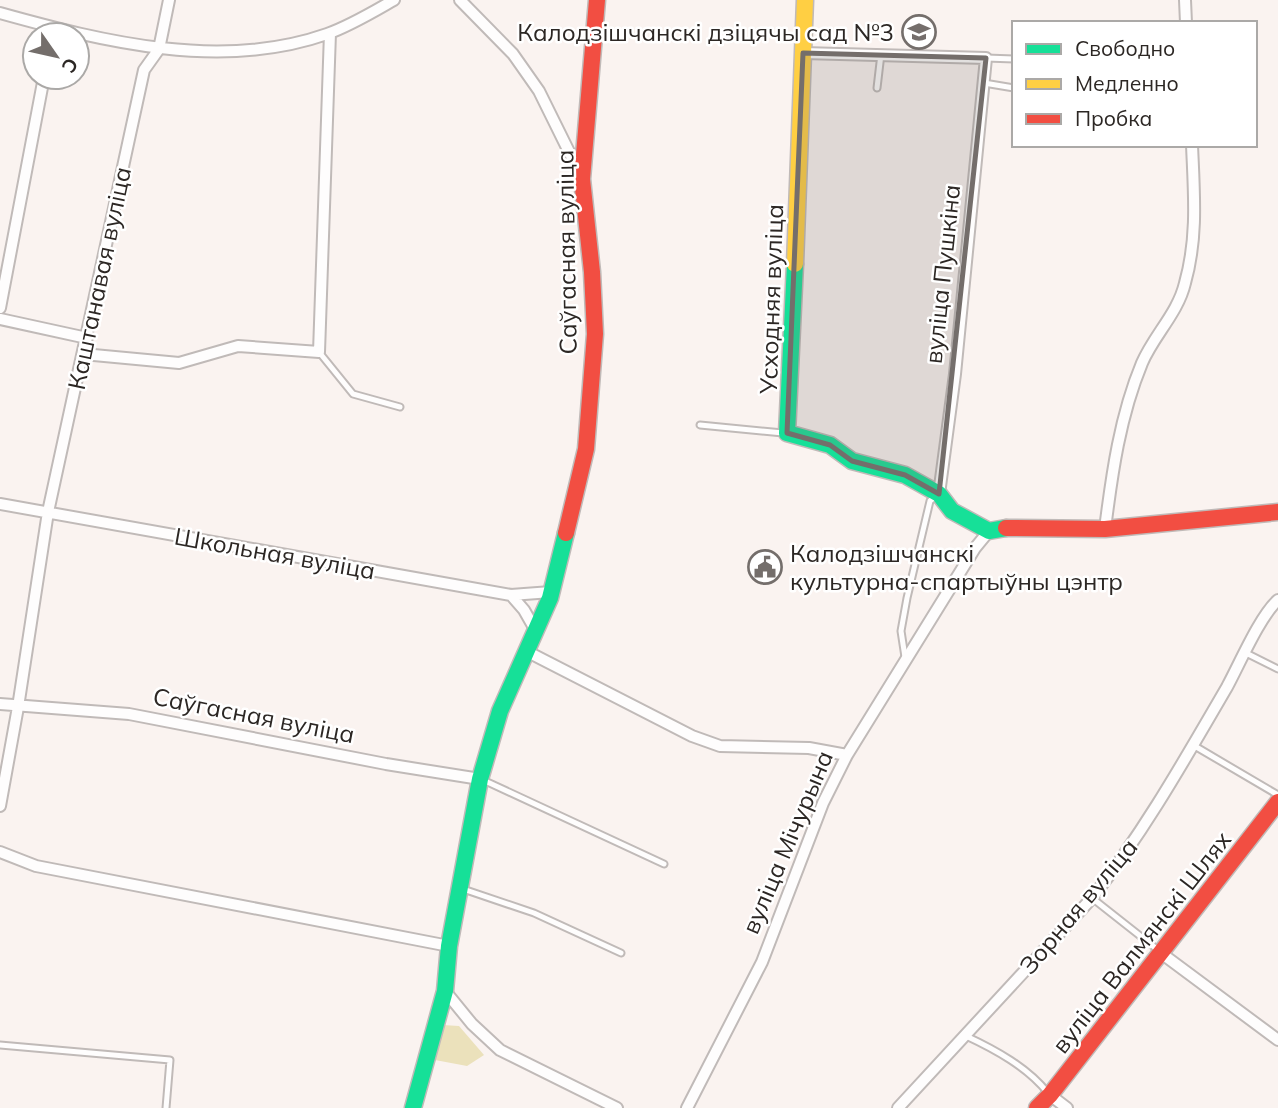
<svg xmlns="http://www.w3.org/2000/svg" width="1278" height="1108" font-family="Mulish,sans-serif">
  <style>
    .green { fill: #ebe1bb }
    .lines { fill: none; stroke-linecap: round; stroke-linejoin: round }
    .lane-casing { stroke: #c0bab8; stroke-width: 9 }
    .street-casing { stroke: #c0bab8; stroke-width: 14 }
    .fast-casing { stroke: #c0bab8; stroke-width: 19 }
    .slow-casing { stroke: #c0bab8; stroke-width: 19 }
    .jam-casing { stroke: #c0bab8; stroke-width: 19 }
    .lane { stroke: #fefdfd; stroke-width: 5 }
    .street { stroke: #fefdfd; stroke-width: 10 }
    .fast { stroke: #16e098; stroke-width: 16 }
    .slow { stroke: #ffcf43; stroke-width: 16 }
    .jam { stroke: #f24e42; stroke-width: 16 }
    .marked { fill: #746e6b; fill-opacity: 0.2; stroke: #746e6b; stroke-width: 5; stroke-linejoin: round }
    .labels { text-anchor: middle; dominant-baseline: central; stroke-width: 5; stroke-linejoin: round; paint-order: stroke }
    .poi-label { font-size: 24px; fill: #2c2724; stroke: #fff; text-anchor: end }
    .street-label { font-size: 24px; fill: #2c2724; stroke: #fff }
  </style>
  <rect width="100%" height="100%" fill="#faf3f0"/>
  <path class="green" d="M443 1025 459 1026 484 1055 467 1066 435 1060Z"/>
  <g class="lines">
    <g class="lane-casing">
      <path id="lane" d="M986 58 1014 59
        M984 83 1014 88
        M877 88 881 54
        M319 352 353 394 400 407
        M700 425 783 433
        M1246 653 1278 669
        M905 657 901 631 907 598 930 501 937 495
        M1193 745 1278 795
        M483 780 664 864
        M463 889 534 913 621 953
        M1092 898 1158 950
        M966 1036C996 1050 1027 1067 1048 1093
        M0 1045 170 1060 166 1108"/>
    </g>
    <g class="street-casing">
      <path id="street" d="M460 0 513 54 539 91 581 176
        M1185 0 1186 23
        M0 13C104 42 222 71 327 34 350 26 373 12 394 0
        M803 53 986 58 955 374 939 494
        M0 308 44 77
        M0 319 87 338
        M83 354 179 363 238 346 319 352 330 33
        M0 504 511 595 551 592
        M1105 529C1112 473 1120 416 1142 363 1154 335 1178 313 1185 283 1198 237 1194 193 1192 145
        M511 595 524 610 536 631
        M528 652 692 736 720 746 809 748 847 755
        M0 704 129 714 386 764 480 779
        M0 806 18 707 48 512 144 70 159 49 169 0
        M0 852 36 866 449 946
        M1161 953 1278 1040
        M445 991 472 1024 500 1050 617 1108
        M1050 1095 1067 1108
        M687 1108 762 962 823 803 847 755 975 548 989 531
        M898 1108 1092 898C1144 832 1185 759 1227 687 1240 663 1260 616 1278 600"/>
    </g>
    <g class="fast-casing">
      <path id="fast" d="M795 264 787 433 830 445 852 461 905 475 939 494 952 511 989 531 1006 528
        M413 1108 445 991 449 946 480 779 500 711 550 598 566 533"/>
    </g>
    <g class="slow-casing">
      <path id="slow" d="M795 264 805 0"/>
    </g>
    <g class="jam-casing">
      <path id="jam" d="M1006 528 1105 529 1278 512
        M566 533 586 449 595 334 592 272 582 179 597 0
        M1037 1108 1050 1095 1278 802"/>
    </g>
    <use href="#lane" class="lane"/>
    <use href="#street" class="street"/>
    <use href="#fast" class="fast"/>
    <use href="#slow" class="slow"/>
    <use href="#jam" class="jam"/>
  </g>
  <path class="marked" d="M803 53 986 58 939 494 905 475 852 461 830 445 787 433Z"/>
  <defs>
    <g id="school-ring" transform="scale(1.75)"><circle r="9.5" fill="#fff" stroke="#746e6b" stroke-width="1.5"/><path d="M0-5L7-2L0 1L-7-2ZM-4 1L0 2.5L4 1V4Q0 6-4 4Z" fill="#746e6b"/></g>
    <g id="civic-ring" transform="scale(1.75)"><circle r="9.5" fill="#fff" stroke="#746e6b" stroke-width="1.5"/><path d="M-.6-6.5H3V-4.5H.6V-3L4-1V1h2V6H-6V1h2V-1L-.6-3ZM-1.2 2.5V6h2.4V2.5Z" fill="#746e6b"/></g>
  </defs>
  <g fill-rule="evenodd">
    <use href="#school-ring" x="919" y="32"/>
    <use href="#civic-ring" x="765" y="567"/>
  </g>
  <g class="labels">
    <g class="poi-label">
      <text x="894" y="32">Калодзішчанскі дзіцячы сад №3</text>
      <text x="790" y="553" text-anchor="start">Калодзішчанскі<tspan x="790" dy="28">культурна-спартыўны цэнтр</tspan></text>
    </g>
    <g class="street-label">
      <text transform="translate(566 252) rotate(-91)">Саўгасная вуліца</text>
      <text transform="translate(942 274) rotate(-84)">вуліца Пушкіна</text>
      <text transform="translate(99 278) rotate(-78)">Каштанавая вуліца</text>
      <text transform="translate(771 299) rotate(-88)">Усходняя вуліца</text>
      <text transform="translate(275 553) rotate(10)">Школьная вуліца</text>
      <text transform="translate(254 715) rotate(11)">Саўгасная вуліца</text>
      <text transform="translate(787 842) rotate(-67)">вуліца Мічурына</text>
      <text transform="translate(1078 906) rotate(-50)">Зорная вуліца</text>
      <text transform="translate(1141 942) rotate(-52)">вуліца Валмянскі Шлях</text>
    </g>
  </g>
  <rect x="1012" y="21" width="245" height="126" fill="#ffffff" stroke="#aba9a7" stroke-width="2"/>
  <rect x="1026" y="44" width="35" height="10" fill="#16e098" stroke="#aba9a7" stroke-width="2"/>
  <text x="1075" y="56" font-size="21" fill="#2c2724">Свободно</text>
  <rect x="1026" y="79" width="35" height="10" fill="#ffcf43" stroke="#aba9a7" stroke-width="2"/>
  <text x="1075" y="91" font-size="21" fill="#2c2724">Медленно</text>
  <rect x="1026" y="114" width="35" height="10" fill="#f24e42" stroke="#aba9a7" stroke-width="2"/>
  <text x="1075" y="126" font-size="21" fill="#2c2724">Пробка</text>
  <g transform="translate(56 56) rotate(124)"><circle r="33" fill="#ffffff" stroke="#aba9a7" stroke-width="2"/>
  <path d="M0-5L12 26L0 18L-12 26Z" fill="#746e6b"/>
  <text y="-10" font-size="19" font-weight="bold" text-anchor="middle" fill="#2c2724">С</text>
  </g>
</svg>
